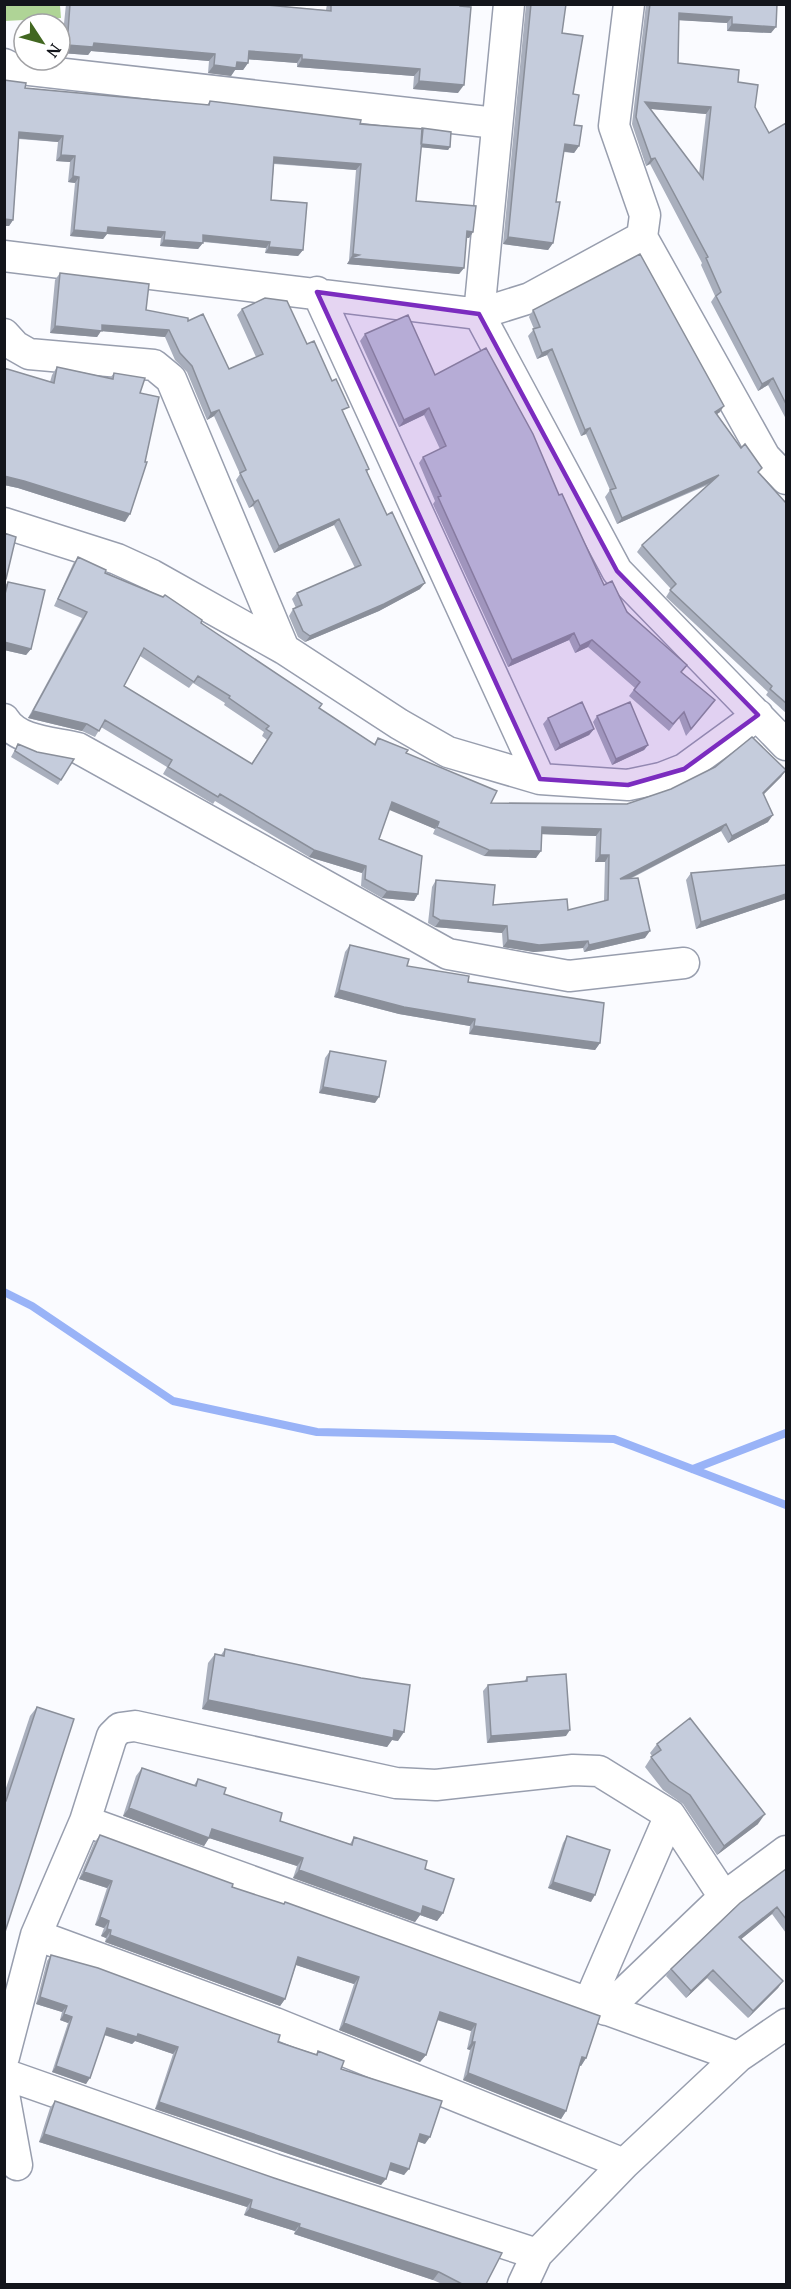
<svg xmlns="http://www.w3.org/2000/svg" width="791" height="2289" font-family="'PT Serif',serif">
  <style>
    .green { fill: #afd496 }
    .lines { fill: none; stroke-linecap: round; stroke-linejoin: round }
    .stream { stroke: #99b3f7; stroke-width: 8 }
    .minor-casing { stroke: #989eae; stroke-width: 33 }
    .minor { stroke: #fff; stroke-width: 30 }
    .wall { fill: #a9afbd; fill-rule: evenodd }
    .shaded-wall { fill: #8a8f9a }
    .building { fill: #c5ccdc; stroke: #8a8f9a; stroke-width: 1.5; fill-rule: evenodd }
    .marked { fill: #7b2cbf; fill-opacity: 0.2; stroke: #7b2cbf; stroke-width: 4.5; stroke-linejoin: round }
  </style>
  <rect width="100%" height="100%" fill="#fafbff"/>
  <path class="green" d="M4 5H60L61 18 5 21Z"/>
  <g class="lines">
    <path class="stream" d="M4 1292 32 1306 173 1401 317 1432 614 1439 786 1505
      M693 1469 786 1433"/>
    <g class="minor-casing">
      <path id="minor" d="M509 4 479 314 617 571 786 745
        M629 4 614 126 645 215 642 237 765 457 786 479
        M4 64 12 68 496 123
        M4 256 479 314 530 298 642 237
        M317 292 540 779
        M4 334 15 346 29 354 154 365 171 379 284 649
        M4 523 117 559 152 575 284 649 399 724 448 752 540 779 628 785 661 778 684 769 758 715
        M4 719C18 742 53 742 78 748L448 954 569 976 684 963
        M85 1821 738 2057
        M36 1935 275 2023 624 2164
        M589 2002 670 1815
        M606 2010 724 1897 786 1851
        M4 2057 36 1935 85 1821 112 1736 120 1728 135 1726 396 1783 436 1785 573 1770 599 1771 670 1815 724 1897
        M4 2074 274 2169 537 2254
        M4 2094 17 2165
        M523 2284 537 2254 624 2164 738 2057 786 2024"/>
    </g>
    <use href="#minor" class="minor"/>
  </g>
  <path class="wall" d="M66 4H256L326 10 327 4H460L458 93 413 89 414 76 297 67V63L248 59V63L243 70H235L231 76 208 73 209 61 91 51 88 55 61 53Z
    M526 4H566L562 33 573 94 574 125 579 146 574 153 564 152 556 202 553 243 548 250 503 244Z
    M646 4H777L771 33 727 31V23L679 20 678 63 738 82 755 107 769 133 786 123V419L768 385 758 391 711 302 715 296 701 265 702 263 650 164 646 166 632 124ZM651 109 706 114 699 174Z
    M4 80 26 83 25 88 207 105 210 101 361 120 360 124 451 132 450 147 448 150 421 147 416 201 476 206 473 232 469 238H466L464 268 459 274 347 264 350 260H349L356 170 274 164 271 200 307 203 303 250 298 256 265 253 266 248 203 242 198 249 160 246 161 238 107 234 103 239 70 236 75 183 68 182 70 162 56 161 58 142 19 139 13 220 9 226H4Z
    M60 273 146 310 188 321 229 369 256 357 237 315 242 309 307 344 344 414 369 469 367 472 420 589 379 611 305 642 298 637 289 616 293 609 296 608 292 599 297 593 355 568 334 525 274 553 253 506 249 508 236 480 240 474 214 416 207 420 187 372 175 360 165 337 101 331 97 337 50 333 55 280Z
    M533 310 720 412 717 414 759 473 786 503V713L766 695 768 692 666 597 671 589 637 552 642 545 710 484 617 524 605 497 610 490 586 434 581 436 547 355 537 359 528 336 534 329 529 317Z
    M365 334 435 375 559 495 604 585 681 672 715 700 686 736 679 718 669 731 629 696 635 688 588 647 575 653 569 640 508 667 433 504 435 501 419 463 423 457 440 449 424 415 399 427 360 341Z
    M57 367 110 378 114 373 140 393 125 522 18 488 4 485V368L50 382 52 375Z
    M78 557 201 623 319 708 374 744 378 738 406 753 491 803 627 804 786 770 781 777 763 795 768 822 728 843 721 831 630 879 645 938 584 952 583 948 534 952 503 947 502 933 435 927 428 923 432 887 436 880 493 905 568 910 604 901 605 862H595L596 836 542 834 536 858 484 856 433 834 435 829 389 809 379 839 418 894 414 901 382 898 361 886 362 873 309 857 215 801 213 804 163 774 167 767 101 727 95 737 82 731 28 718 82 618 54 606 73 564ZM140 656 189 688 193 683 225 703 224 705 264 732 262 736 267 740 251 764 124 686Z
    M8 582 31 649 26 655 4 650V587Z
    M597 716 648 745 644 750 612 765 593 722Z
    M548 718 594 729 589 735 555 751 543 724Z
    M18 744 61 780 58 785 11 757Z
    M786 865V899L696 929 686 880 691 873Z
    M350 945 407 966 468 982 600 1043 595 1050 469 1034 470 1026 399 1014 334 997 345 952Z
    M330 1051 375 1103 319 1093 325 1058Z
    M225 1649 398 1741 392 1740 387 1747 202 1709 208 1663 215 1654 221 1655Z
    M527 1677 566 1736 487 1743 483 1691 488 1685 524 1682Z
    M37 1707 4 1935V1794L30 1716Z
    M657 1744 758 1824 717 1855 683 1804 663 1790 645 1767 652 1756 650 1753Z
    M142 1768 194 1785 198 1779 224 1794 280 1821 350 1844 354 1837 425 1869 443 1913 437 1921 420 1915 415 1922 293 1878 297 1866 209 1838 204 1846 123 1816 136 1776Z
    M100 1835 232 1887 283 1904 285 1902 586 2058 581 2066 579 2065 566 2111 561 2119 463 2080 470 2050 467 2049 471 2031 437 2020 426 2055 420 2062 339 2030 354 1984 296 1965 285 1999 280 2006 105 1942 106 1938 101 1936 104 1928 95 1925 107 1888 79 1879 94 1843Z
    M567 1836 591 1902 548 1888 563 1843Z
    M786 1869V1933L772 1914 741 1939 783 1981 778 1988 748 2018 707 1978 686 1998 666 1976 671 1969Z
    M51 1955 278 2042 316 2054 318 2051 341 2069 425 2144 418 2141 404 2175 389 2170 381 2185 155 2109 173 2054 135 2041 132 2044 104 2035 86 2084 52 2072 68 2023 60 2020 62 2012 36 2004 47 1961Z
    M55 2101 486 2284H442L433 2280 294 2234 295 2231 244 2215 247 2207 39 2142 50 2108Z"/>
  <path class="shaded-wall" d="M679 13 732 17 727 23 675 20Z
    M732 24 776 27 771 33 727 31Z
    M94 43 215 54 209 61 91 51 88 55 61 53 67 45Z
    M249 51 302 55 297 63 243 59Z
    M302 59 420 69 414 76 297 67Z
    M237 62 248 63 243 70H235L231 76 208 73 214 65Z
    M419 81 464 85 458 93 413 89Z
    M645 102 711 107 706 114 641 108Z
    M19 132 63 136 58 142 15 138Z
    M421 144 450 147 448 150 418 147Z
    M565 144 579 146 574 153 561 151Z
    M61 155 75 156 70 162 56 161Z
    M274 157 361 164 356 170 270 163Z
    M655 158 650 164 646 166 651 159Z
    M73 176 79 177 75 183 68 182Z
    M4 219 13 220 9 226H4Z
    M108 227 165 232 161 238 107 234 103 239 70 236 74 230Z
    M467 231 473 232 469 238 463 237Z
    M203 235 270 242 266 248 199 241Z
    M508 237 553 243 548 250 503 244Z
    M164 240 203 243 198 249 160 246Z
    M269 247 303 250 298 256 265 253Z
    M353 254 464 268 459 274 347 264Z
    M102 325 169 330 165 337 101 331 97 337 50 333 55 326Z
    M552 349 547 355 537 359 542 353Z
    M773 378 768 385 758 391 762 384Z
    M724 406 720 412 711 418 715 412Z
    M429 408 424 415 399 427 404 420Z
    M219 410 214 416 207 420 211 413Z
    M590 428 586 434 581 436 585 430Z
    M719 475 714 481 617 524 622 518Z
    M4 476 24 481 130 514 125 522 18 488 4 485Z
    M258 500 253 506 249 508 254 502Z
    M339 519 334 525 274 553 279 546Z
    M425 583 420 589 379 611 305 642 310 636Z
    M574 633 569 640 508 667 512 660Z
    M592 640 588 647 575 653 580 646Z
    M4 642 31 649 26 655 4 650Z
    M33 711 87 724 82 731 28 718Z
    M594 729 589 735 555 751 560 745Z
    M648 745 644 750 612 765 616 759Z
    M786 770 781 777 758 800 763 793Z
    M392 802 439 822 435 829 387 809Z
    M773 815 768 822 728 843 732 836Z
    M726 824 721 831 615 886 620 879Z
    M542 827 601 829 596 836 537 834Z
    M314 850 366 866 362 873 309 857Z
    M489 850 541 851 536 858 484 856Z
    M600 855H609L605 862H595Z
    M387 891 418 894 414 901 382 898Z
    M786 894V899L696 929 701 922Z
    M440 920 507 926 502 933 435 927Z
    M650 931 645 938 584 952 589 945Z
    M508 940 588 941 583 948 534 952 503 947Z
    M339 990 475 1019 470 1026 399 1014 334 997Z
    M474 1026 600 1043 595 1050 469 1034Z
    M323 1087 379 1097 375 1103 319 1093Z
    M208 1700 394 1730 404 1732 398 1741 392 1740 387 1747 202 1709Z
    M570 1730 566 1736 487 1743 491 1736Z
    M129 1808 212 1829 303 1858 297 1866 209 1838 204 1846 123 1816Z
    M765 1814 758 1824 717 1855 724 1846Z
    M299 1870 423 1906 443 1913 437 1921 420 1915 415 1922 293 1878Z
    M84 1872 112 1881 107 1888 79 1879Z
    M553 1882 595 1895 591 1902 548 1888Z
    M777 1907 772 1914 734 1945 739 1937Z
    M100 1917 109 1921 104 1928 95 1925Z
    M107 1929 111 1930 106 1938 101 1936Z
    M110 1935 285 1999 280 2006 105 1942Z
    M298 1957 359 1977 354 1984 293 1964Z
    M713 1970 707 1978 686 1998 691 1991Z
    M783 1981 778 1988 748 2018 753 2011Z
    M40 1997 67 2006 62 2012 36 2004Z
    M440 2012 476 2024 471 2031 435 2019Z
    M64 2014 72 2017 68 2023 60 2020Z
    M344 2023 426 2055 420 2062 339 2030Z
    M107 2028 138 2034 178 2047 173 2054 135 2041 132 2044 102 2034Z
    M472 2042H475L470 2050 467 2049Z
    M582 2057 586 2058 581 2066 577 2064Z
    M56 2066 90 2078 86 2084 52 2072Z
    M468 2073 566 2111 561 2119 463 2080Z
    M159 2102 386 2179 381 2185 155 2109Z
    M44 2134 252 2200 247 2207 39 2142Z
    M420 2134 430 2137 425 2144 416 2141Z
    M391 2163 409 2169 404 2175 386 2169Z
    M250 2208 300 2224 295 2231 244 2215Z
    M299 2227 439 2272 433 2280 294 2234Z"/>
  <path class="building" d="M70 4H256L331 11V4H460V6L471 7 464 85 419 81 420 69 302 59V55L249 51 248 63 237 62 236 68 214 65 215 54 94 43 93 47 67 45Z
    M531 4H566L562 33 583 36 573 94 579 95 574 125 582 126 579 146 565 144 556 202H560L553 243 508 237Z
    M650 4H777L776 27 732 24V17L679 13 678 63 739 70 738 82 758 85 755 107 769 133 786 123V404L773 378 762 384 716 296 721 292 706 258 708 257 655 158 651 159 636 117ZM645 102 711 107 703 179Z
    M4 80 26 83 25 88 209 105 210 101 361 120 360 124 423 129 416 201 476 206 473 232 467 231 464 268 351 258 359 255 353 254 361 164 274 157 271 200 307 203 303 250 269 247 270 242 203 235V243L164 240 165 232 108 227 107 233 74 230 79 177 73 176 75 156 61 155 63 136 19 132 13 220 4 219Z
    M422 128 451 132 450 147 421 144Z
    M640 254 724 406 715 412 741 448 745 444 762 468 758 472 786 503V703L770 689 772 686 670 590 676 584 642 545 719 475 622 518 610 490 616 488 590 428 585 430 552 349 542 353 533 329 540 327 533 310Z
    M60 273 149 284 146 310 188 318V321L203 314 229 369 263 354 242 309 265 298 287 301 307 344 314 341 332 381 336 379 349 407 342 410 369 469 366 470 387 515 392 512 425 583 384 604 310 636 303 631 293 609 302 605 297 593 361 565 339 519 279 546 258 500 254 502 240 473 246 470 219 410 211 413 192 366 180 353 169 330 102 325V331L55 326Z
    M408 315 435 375 486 348 533 434 559 495 562 494 604 585 612 581 627 612 687 665 681 672 715 700 691 729 684 712 673 724 634 690 640 682 592 640 580 646 574 633 512 660 438 497 441 496 423 457 446 446 429 408 404 420 365 334Z
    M57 367 113 379 114 373 145 378 140 393 159 397 145 462H147L130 514 24 481 4 476V368L54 383Z
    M4 533 16 537 6 579H4Z
    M78 557 106 570 105 573 163 597 165 595 202 620 201 623 322 704 319 708 375 745 378 738 408 750 406 753 497 791 491 803 627 804 671 789 715 767 752 737 786 770 763 793 773 815 732 836 726 824 620 879 638 878 650 931 589 945 588 941 539 945 508 940 507 926 440 920 433 916 436 880 495 885 493 905 567 899 568 910 608 900 609 855H600L601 829 542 827 541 851 489 850 437 827 439 822 392 802 379 839 422 856 418 894 387 891 365 879 366 866 314 850 220 794 218 797 168 767 172 760 105 720 99 731 87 724 33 711 87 612 58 599ZM144 648 194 682 198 676 230 696 229 698 269 726 266 729 272 733 252 764 124 686Z
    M8 582 45 590 31 649 4 642V598Z
    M582 702 594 729 560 745 548 718Z
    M630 702 648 745 616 759 597 716Z
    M18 744 37 752 74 759 61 780 15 751Z
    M786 865V894L701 922 691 873Z
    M350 945 409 959 407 966 469 976 468 982 604 1003 600 1043 474 1026 475 1019 404 1007 339 990Z
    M330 1051 386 1061 379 1097 323 1087Z
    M225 1649 361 1678 410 1685 404 1732 394 1730 393 1738 208 1700 215 1654 224 1656Z
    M566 1674 570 1730 491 1736 488 1685 527 1681V1677Z
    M37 1707 74 1719 4 1935V1801H6Z
    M690 1718 765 1814 724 1846 690 1795 669 1781 651 1757 661 1750 657 1744Z
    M142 1768 196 1786 198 1779 226 1788 224 1794 282 1813 280 1821 352 1845 354 1837 427 1861 425 1869 454 1879 443 1913 423 1906 421 1914 299 1870 303 1858 212 1829 209 1838 129 1808Z
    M100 1835 233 1884 232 1887 284 1904 285 1902 600 2016 586 2058 582 2057 566 2111 468 2073 475 2042H472L476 2024 440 2012 426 2055 344 2023 359 1977 298 1957 285 1999 110 1935 111 1930 107 1929 109 1921 100 1917 112 1881 84 1872Z
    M567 1836 610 1850 595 1895 553 1882Z
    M786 1869V1919L777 1907 739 1937 783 1981 753 2011 713 1970 691 1991 671 1969 740 1903Z
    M51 1955 98 1968 273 2033 280 2035 278 2042 317 2055 318 2051 344 2061 341 2069 442 2101 430 2137 420 2134 409 2169 391 2163 386 2179 159 2102 178 2047 138 2034 137 2037 107 2028 90 2078 56 2066 72 2017 64 2014 67 2006 40 1997Z
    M55 2101 274 2178 502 2253 486 2284H462L439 2272 299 2227 300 2224 250 2208 252 2200 44 2134Z"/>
  <path class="marked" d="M317 292 479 314 617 571 758 715 684 769 628 785 540 779Z"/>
  <rect width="791" height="2289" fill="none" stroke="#13151b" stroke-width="12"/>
  <g transform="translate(42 42) rotate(126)"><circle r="28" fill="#ffffff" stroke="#a1a1a4" stroke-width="1.5"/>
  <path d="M0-4.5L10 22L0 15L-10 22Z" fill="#426721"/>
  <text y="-9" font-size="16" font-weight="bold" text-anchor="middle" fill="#13151b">N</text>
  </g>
</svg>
